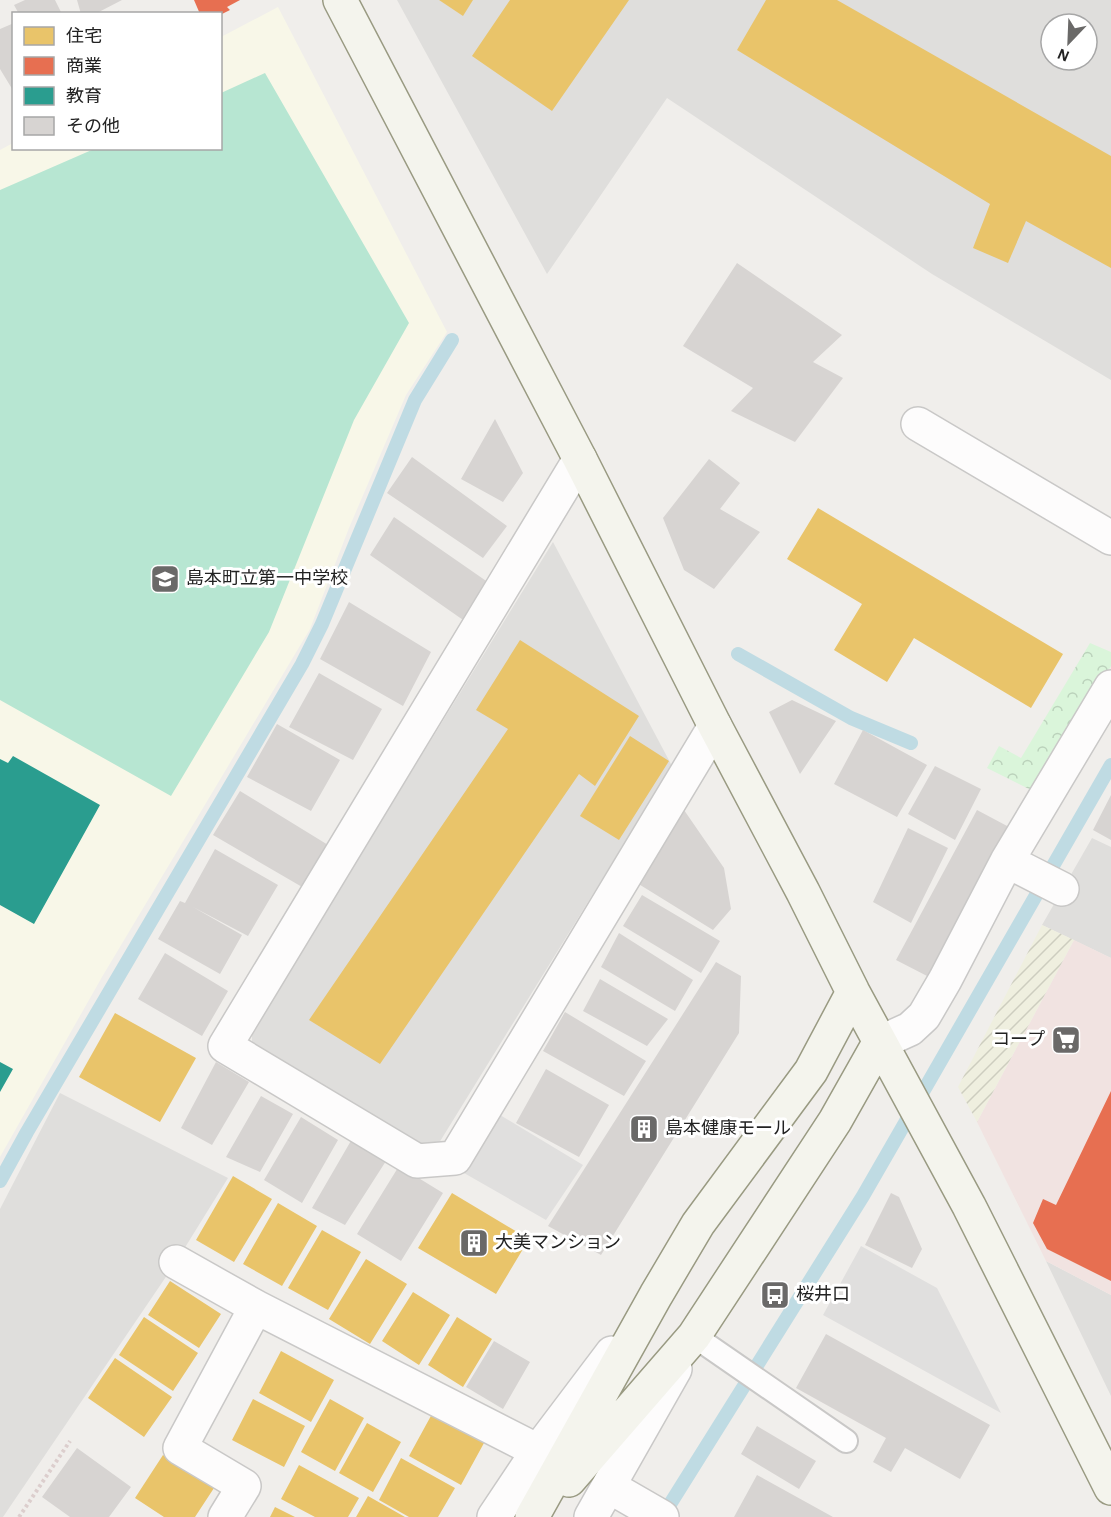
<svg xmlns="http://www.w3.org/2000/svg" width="1111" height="1517" font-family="'Alegreya Sans','Noto Sans JP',sans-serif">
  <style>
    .residential { fill: #dfdedc; fill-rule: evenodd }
    .commercial { fill: #f1e3e1 }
    .education { fill: #f8f7e8 }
    .farmland { fill: url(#farmland-furrows) }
    .park { fill: url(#park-crowns) }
    .pitch { fill: #b7e6d2 }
    .parking { fill: #e0dfde }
    .homes { fill: #e9c46a }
    .shops { fill: #e76f51 }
    .schools { fill: #2a9d8f }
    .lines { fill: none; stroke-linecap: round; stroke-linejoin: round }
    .stream { stroke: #bfdbe3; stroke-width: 14 }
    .building { fill: #d7d4d2 }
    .lane-casing { stroke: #c9c8c7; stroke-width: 26 }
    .street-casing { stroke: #c9c8c7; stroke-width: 36 }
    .secondary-casing { stroke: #999a82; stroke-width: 36 }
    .path { stroke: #dccecd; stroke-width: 4; stroke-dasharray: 3 3; stroke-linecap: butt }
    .lane { stroke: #fdfcfc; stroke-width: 22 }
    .street { stroke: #fdfcfc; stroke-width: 33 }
    .secondary { stroke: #f4f4ed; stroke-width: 33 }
    .labels { text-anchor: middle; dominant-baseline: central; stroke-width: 6; stroke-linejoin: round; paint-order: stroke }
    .poi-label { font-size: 18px; fill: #222; stroke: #fff; text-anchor: start }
  </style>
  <defs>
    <pattern id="farmland-furrows" width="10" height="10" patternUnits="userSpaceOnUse" patternTransform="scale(1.5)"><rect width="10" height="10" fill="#efefdf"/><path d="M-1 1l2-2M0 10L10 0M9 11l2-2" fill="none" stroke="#cdcdbf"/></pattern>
    <pattern id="park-crowns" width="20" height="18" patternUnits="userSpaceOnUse" patternTransform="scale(1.5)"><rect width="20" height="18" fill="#daf5da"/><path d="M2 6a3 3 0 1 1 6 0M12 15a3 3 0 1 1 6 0" fill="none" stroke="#bbd2bb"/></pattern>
  </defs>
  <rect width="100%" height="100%" fill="#f0eeeb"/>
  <path class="residential" d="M397 0H1111V380L932 274 667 98 547 274ZM1051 24H1087V60H1051Z
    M553 542 672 766 439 1143 431 1147 422 1144 256 1050 252 1041V1031Z
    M1092 838 1111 847V958L1042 925Z
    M60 1093 228 1178 176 1262 3 1517H0V1209Z
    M1046 1261 1111 1295V1396Z"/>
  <path class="commercial" d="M1074 940 1111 958V1295L1046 1261 977 1122Z"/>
  <path class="education" d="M278 7 447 332 406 395 349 528 310 629 102 977 0 1157V150L13 143 14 148H220L221 37Z"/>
  <path class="farmland" d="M1042 925 1074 940 977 1122 958 1087Z"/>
  <path class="park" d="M1090 643 1111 652V666L1037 793 987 768 999 746 1021 758Z"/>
  <path class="pitch" d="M265 73 409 323 354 420 269 632 171 796 0 700V190L94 149 220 148 221 93Z"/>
  <path class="parking" d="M500 1115 583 1165 546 1220 464 1173Z
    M861 1246 937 1288 1001 1413 823 1315Z"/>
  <path class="homes" d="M439 0H473L463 16Z
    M510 0H629L552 111 472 56Z
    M766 0H837L1111 156V268L1026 221 1008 263 973 248 990 204 737 50Z
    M818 508 1063 654 1031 708 914 638 887 682 834 650 862 604 787 559Z
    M520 640 639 716 595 786 579 774 380 1064 309 1020 508 729 476 710Z
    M630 736 669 761 619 840 580 816Z
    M115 1013 196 1058 160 1122 79 1077Z
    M233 1176 272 1199 234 1262 196 1240Z
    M452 1193 529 1239 496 1294 418 1248Z
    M278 1203 317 1226 282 1286 243 1264Z
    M322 1230 361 1252 328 1310 288 1288Z
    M366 1259 407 1284 370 1344 329 1319Z
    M170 1281 221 1314 199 1348 148 1315Z
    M413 1292 450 1315 419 1365 382 1341Z
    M144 1317 198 1353 173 1391 119 1355Z
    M457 1317 492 1339 463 1387 428 1365Z
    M281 1351 334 1380 311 1422 259 1393Z
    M115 1358 172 1397 144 1437 88 1398Z
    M253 1399 305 1426 284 1467 232 1440Z
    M330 1399 364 1418 335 1471 301 1452Z
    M432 1414 484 1443 461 1485 409 1456Z
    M367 1423 401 1442 373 1492 339 1473Z
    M163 1455 214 1488 195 1517H164L135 1498Z
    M401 1458 455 1488 438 1517H409L379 1500Z
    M299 1465 359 1498 348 1517H315L281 1499Z
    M368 1496 405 1517H356Z
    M275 1507 295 1517H270Z"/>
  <path class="shops" d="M194 0H240L227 7 230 10 220 15 200 14Z
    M1111 1091V1281L1047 1249 1033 1223 1043 1199 1056 1205Z"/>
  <path class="schools" d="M13 756 100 805 34 924 0 905V759L8 763Z
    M0 1062 13 1069 0 1092Z"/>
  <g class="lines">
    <path class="stream" d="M738 654 851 718 911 743
      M0 1181 27 1132 302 664 322 624 415 400 452 340
      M662 1517 863 1196 1111 765"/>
  </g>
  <path class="building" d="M25 0H55L62 14H19L14 5Z
    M77 0H122L95 14H81Z
    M14 23V92L0 69V29Z
    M737 263 842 335 813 362 843 378 795 442 731 411 753 388 683 346Z
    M495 419 523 473 503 502 461 479Z
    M412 457 507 526 483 558 387 493Z
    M709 459 740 483 720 509 760 532 714 589 684 570 663 518Z
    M394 517 492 585 466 622 370 555Z
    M349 602 431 652 403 706 320 659Z
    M319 673 382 709 353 760 289 727Z
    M792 700 836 721 800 774 769 712Z
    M277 724 340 760 311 811 247 777Z
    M863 730 927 765 897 817 834 784Z
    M935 766 981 789 955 840 908 814Z
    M240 791 333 848 309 891 213 835Z
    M1111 795V840L1093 830Z
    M684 810 724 868 731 909 713 930 637 883Z
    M977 810 1009 827 929 977 896 960Z
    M908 828 948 848 911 923 873 902Z
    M215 849 278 885 248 936 193 907 242 935 220 974 158 939 180 901 185 903Z
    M642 895 720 941 701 973 623 926Z
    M619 933 693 980 675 1011 601 967Z
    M165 953 228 991 202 1036 138 999Z
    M716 962 741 976 739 1033 601 1255 548 1226Z
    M600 979 668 1019 647 1046 583 1011Z
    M565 1012 646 1061 624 1096 543 1051Z
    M216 1062 249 1082 212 1145 181 1128Z
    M546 1069 609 1105 579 1157 516 1123Z
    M261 1096 293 1114 260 1172 226 1157Z
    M301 1117 338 1140 302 1203 264 1180Z
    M352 1139 386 1161 345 1225 312 1208Z
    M399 1166 443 1193 401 1261 357 1234Z
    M891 1193 899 1197 922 1249 912 1268 865 1245Z
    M826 1334 990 1425 960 1479 905 1448 891 1472 873 1462 886 1438 796 1388Z
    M494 1341 530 1362 503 1409 466 1387Z
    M757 1426 816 1461 799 1489 741 1454Z
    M77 1448 131 1487 109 1517H70L42 1497Z
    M757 1475 833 1517H734Z"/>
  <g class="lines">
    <g class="lane-casing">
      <path id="lane" d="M694 1336 846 1441"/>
    </g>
    <g class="street-casing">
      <path id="street" d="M918 424 1111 538
        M580 459 225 1046 417 1161 455 1158 715 726
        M1007 861 1062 889
        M879 1043 910 1029 924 1016 945 980 1007 861 1111 687
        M176 1262 256 1307 180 1448 244 1486 225 1517
        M256 1307 538 1451
        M610 1487 662 1517
        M494 1517 538 1451 612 1353
        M591 1517 675 1369"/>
    </g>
    <g class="secondary-casing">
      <path id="secondary" d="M340 0 580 459 715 726 803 892 853 992 969 1206 1111 1488
        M569 1480 694 1336 835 1121 879 1043
        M532 1517 656 1295 698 1224 811 1071 853 992"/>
    </g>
    <path class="path" d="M19 1517 70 1441"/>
    <use href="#lane" class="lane"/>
    <use href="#street" class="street"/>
    <use href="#secondary" class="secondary"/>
  </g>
  <defs>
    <g id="school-square" transform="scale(1.5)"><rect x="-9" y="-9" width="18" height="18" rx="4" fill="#6a6968" stroke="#fff"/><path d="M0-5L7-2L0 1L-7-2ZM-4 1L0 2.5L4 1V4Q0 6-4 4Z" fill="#fff"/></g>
    <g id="supermarket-square" transform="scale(1.5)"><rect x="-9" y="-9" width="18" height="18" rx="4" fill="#6a6968" stroke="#fff"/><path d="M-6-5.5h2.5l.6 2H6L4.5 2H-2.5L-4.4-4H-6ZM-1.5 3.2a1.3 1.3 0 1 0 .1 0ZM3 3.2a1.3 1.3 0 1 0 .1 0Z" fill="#fff"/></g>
    <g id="building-square" transform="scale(1.5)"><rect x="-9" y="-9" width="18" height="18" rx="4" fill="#6a6968" stroke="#fff"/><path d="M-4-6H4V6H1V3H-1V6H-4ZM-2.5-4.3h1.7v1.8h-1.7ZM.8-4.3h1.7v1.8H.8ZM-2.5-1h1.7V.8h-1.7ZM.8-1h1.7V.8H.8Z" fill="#fff"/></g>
    <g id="bus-square" transform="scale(1.5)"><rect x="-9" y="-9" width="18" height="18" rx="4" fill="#6a6968" stroke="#fff"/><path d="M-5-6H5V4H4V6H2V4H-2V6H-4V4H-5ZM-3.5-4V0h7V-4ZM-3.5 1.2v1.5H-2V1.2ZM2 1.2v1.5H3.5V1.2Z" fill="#fff"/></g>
  </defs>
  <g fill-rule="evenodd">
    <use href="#school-square" x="165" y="579"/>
    <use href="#supermarket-square" x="1066" y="1040"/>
    <use href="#building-square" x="644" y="1129"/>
    <use href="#building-square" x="474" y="1243"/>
    <use href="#bus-square" x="775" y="1295"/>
  </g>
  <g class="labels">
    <g class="poi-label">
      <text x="186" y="579">島本町立第一中学校</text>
      <text x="1045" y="1040" text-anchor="end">コープ</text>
      <text x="665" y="1129">島本健康モール</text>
      <text x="495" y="1243">大美マンション</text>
      <text x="796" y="1295">桜井口</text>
    </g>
  </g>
  <rect x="12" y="12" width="210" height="138" fill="#ffffff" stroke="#a7a7a7" stroke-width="1.5"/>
  <rect x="24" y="27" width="30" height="18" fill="#e9c46a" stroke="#a7a7a7" stroke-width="1.5"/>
  <text x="66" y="42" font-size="18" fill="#222222">住宅</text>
  <rect x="24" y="57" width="30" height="18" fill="#e76f51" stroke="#a7a7a7" stroke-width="1.5"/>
  <text x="66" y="72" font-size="18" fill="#222222">商業</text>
  <rect x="24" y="87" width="30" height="18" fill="#2a9d8f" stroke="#a7a7a7" stroke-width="1.5"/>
  <text x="66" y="102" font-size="18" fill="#222222">教育</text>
  <rect x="24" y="117" width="30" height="18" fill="#d7d4d2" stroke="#a7a7a7" stroke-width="1.5"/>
  <text x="66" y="132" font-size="18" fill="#222222">その他</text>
  <g transform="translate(1069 42) rotate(203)"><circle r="28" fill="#ffffff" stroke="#a7a7a7" stroke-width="1.5"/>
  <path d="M0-4.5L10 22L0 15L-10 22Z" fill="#6a6968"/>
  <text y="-9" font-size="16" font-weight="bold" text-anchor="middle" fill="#222222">N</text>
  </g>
</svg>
